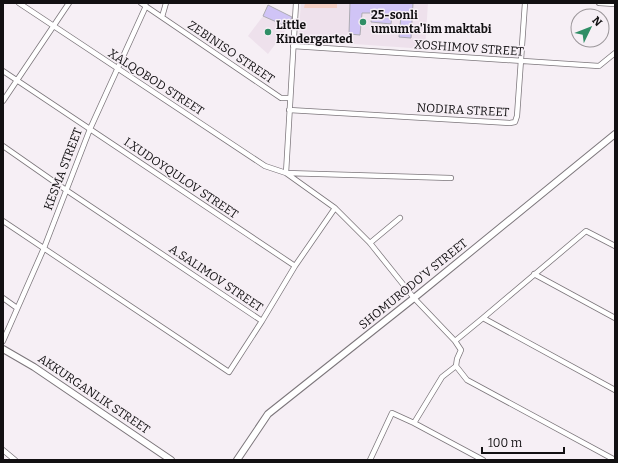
<svg xmlns="http://www.w3.org/2000/svg" width="618" height="463" font-family="Bitter,serif">
  <style>
    .built { fill: #eee1ec }
    .green { fill: #f5cfc4 }
    .building { fill: #d0c4f6; stroke: #adacb3 }
    .lines { fill: none; stroke-linecap: round; stroke-linejoin: round }
    .minor-casing { stroke: #7c767b; stroke-width: 6 }
    .tertiary-casing { stroke: #7c767b; stroke-width: 8 }
    .minor { stroke: #fff; stroke-width: 4.5 }
    .tertiary { stroke: #fff; stroke-width: 6 }
    .poi-dot { fill: #308e66; stroke: #f6eff5; stroke-width: 1.5 }
    .labels { text-anchor: middle; dominant-baseline: central; stroke-width: 3; stroke-linejoin: round; paint-order: stroke }
    .poi-label { font-size: 12px; font-weight: bold; fill: #121012; stroke: #f6eff5; text-anchor: start }
    .street-label { font-size: 12px; fill: #121012; stroke: #f6eff5 }
  </style>
  <rect width="100%" height="100%" fill="#f6eff5"/>
  <path class="built" d="M301 3H428L425 49 298 40Z
    M268 5 292 17 288 27 268 54 248 36 263 16Z"/>
  <path class="green" d="M305 3H337V8H304Z"/>
  <path class="building" d="M350 3H413L411 38 399 37 401 15H392L391 24 371 22 372 13H362L360 35 349 34Z
    M268 5 292 17 288 27 263 16Z"/>
  <g class="lines">
    <g class="minor-casing">
      <path id="minor" d="M19 3 265 166 286 173 451 178
        M141 3 281 98H290
        M599 3 615 4
        M162 17 166 3
        M293 46 599 66 615 53
        M3 71 295 266 262 321
        M3 101 69 3
        M289 110 510 123 515 122 517 116 525 3
        M3 146 66 190 262 321 229 372 3 221
        M286 173 296 3
        M286 173 335 208 295 266
        M335 208 370 243 414 298 455 341 483 318 615 390
        M370 243 400 218
        M534 274 615 318
        M3 298 17 308
        M483 318 586 231 615 246
        M3 341 44 248 90 129 146 6
        M456 366 467 380 615 460
        M414 423 442 377 456 366 457 359 461 350 455 341
        M3 450 15 460
        M370 460 392 413 414 423 483 460"/>
    </g>
    <g class="tertiary-casing">
      <path id="tertiary" d="M3 349 34 367 171 460
        M237 460 268 414 414 298 615 134"/>
    </g>
    <use href="#minor" class="minor"/>
    <use href="#tertiary" class="tertiary"/>
  </g>
  <g class="poi-dot">
    <circle cx="363" cy="22" r="4"/>
    <circle cx="268" cy="32" r="4"/>
  </g>
  <g class="labels">
    <g class="poi-label">
      <text x="371" y="15">25-sonli<tspan x="371" dy="14">umumta'lim maktabi</tspan></text>
      <text x="276" y="25">Little<tspan x="276" dy="14">Kindergarted</tspan></text>
    </g>
    <g class="street-label">
      <text transform="translate(469 48) rotate(4)">XOSHIMOV STREET</text>
      <text transform="translate(231 52) rotate(34)">ZEBINISO STREET</text>
      <text transform="translate(156 82) rotate(33)">ХALQOBOD STREET</text>
      <text transform="translate(463 110) rotate(3)">NODIRA STREET</text>
      <text transform="translate(63 169) rotate(-69)">KESMA STREET</text>
      <text transform="translate(181 178) rotate(34)">I.ХUDOYQULOV STREET</text>
      <text transform="translate(216 278) rotate(34)">A.SALIMOV STREET</text>
      <text transform="translate(413 284) rotate(-39)">SHOMURODO'V STREET</text>
      <text transform="translate(94 394) rotate(34)">AKKURGANLIK STREET</text>
    </g>
  </g>
  <rect width="618" height="463" fill="none" stroke="#121012" stroke-width="8"/>
  <g transform="translate(590 28) rotate(47)"><circle r="19" fill="#f6eff5" stroke="#9b969a"/>
  <path d="M0-3L7 15L0 10L-7 15Z" fill="#308e66"/>
  <text y="-6" font-size="11" font-weight="bold" text-anchor="middle" fill="#121012">N</text>
  </g>
  <path d="M482 447v6h82v-6" fill="none" stroke="#121012" stroke-width="2"/>
  <text x="488" y="447" font-size="12" fill="#121012" stroke="#f6eff5" stroke-width="3" paint-order="stroke">100 m</text>
</svg>
